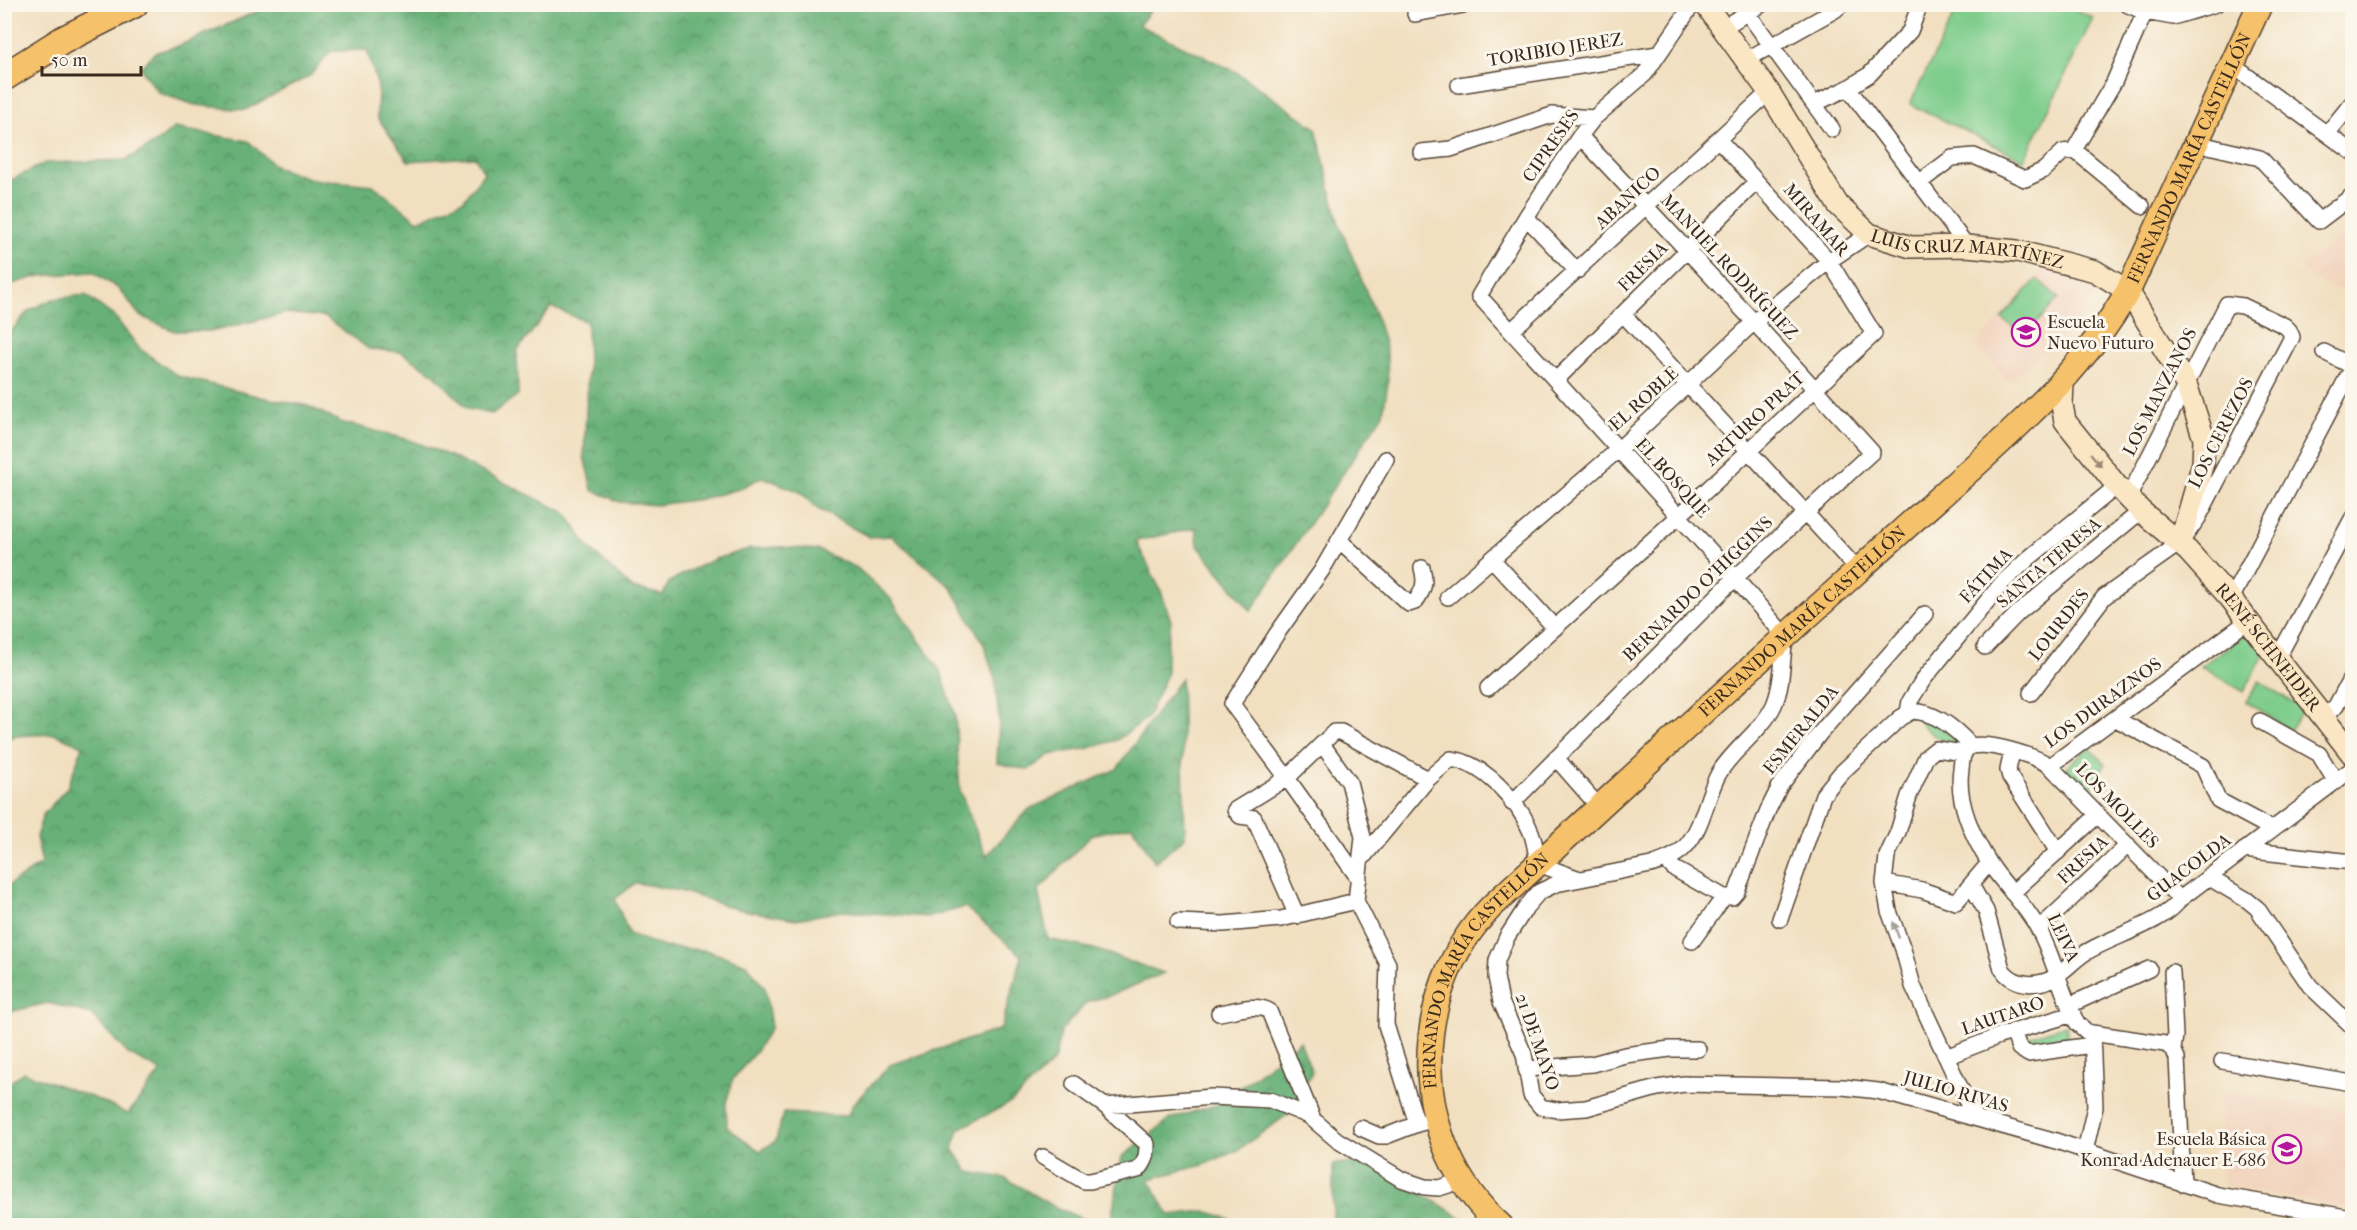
<svg xmlns="http://www.w3.org/2000/svg" width="2357" height="1230" font-family="'IM FELL French Canon',serif">
  <style>
    .built { fill: #f2d4be }
    .green { fill: #7fcd8c; stroke: #5d7c55; stroke-width: 1.5 }
    .forest { fill: url(#forest-crowns); stroke: #516d4b; stroke-width: 1.5; fill-rule: evenodd }
    .lines { fill: none; stroke-linecap: round; stroke-linejoin: round }
    .street-casing { stroke: #564536; stroke-width: 18 }
    .secondary-casing { stroke: #564536; stroke-width: 24 }
    .primary-casing { stroke: #564536; stroke-width: 27 }
    .highway-casing { stroke: #564536; stroke-width: 30 }
    .street { stroke: #fff; stroke-width: 15 }
    .secondary { stroke: #fbe6c4; stroke-width: 21 }
    .primary { stroke: #f5c16b; stroke-width: 24 }
    .highway { stroke: #f5c16b; stroke-width: 27 }
    .oneway { fill: #9b8871 }
    .oneway2 { fill: #a79f9a }
    .labels { text-anchor: middle; dominant-baseline: central; stroke-width: 6; stroke-linejoin: round; paint-order: stroke }
    .street-label { font-size: 18px; fill: #3b2a1e; stroke: #fbf7ec }
    .poi-label { font-size: 18px; fill: #3b2a1e; stroke: #fbf7ec; text-anchor: start }
  </style>
  <defs>
    <pattern id="forest-crowns" width="20" height="18" patternUnits="userSpaceOnUse" patternTransform="scale(1.5)"><rect width="20" height="18" fill="#67b078"/><path d="M2 6a3 3 0 1 1 6 0M12 15a3 3 0 1 1 6 0" fill="none" stroke="#568f62"/></pattern>
  </defs>
  <rect width="100%" height="100%" fill="#fbf7ec"/>
  <filter id="ink" filterUnits="userSpaceOnUse"><feTurbulence type="fractalNoise" baseFrequency=".0167" numOctaves="2"/><feDisplacementMap in="SourceGraphic" scale="12" xChannelSelector="R" yChannelSelector="G"/><feConvolveMatrix kernelMatrix="1 2 1 2 8 2 1 2 1" color-interpolation-filters="sRGB"/></filter>
  <filter id="wash" filterUnits="userSpaceOnUse"><feTurbulence type="fractalNoise" baseFrequency=".008" numOctaves="4" result="noise"/><feDisplacementMap in="SourceGraphic" scale="24" xChannelSelector="R" yChannelSelector="G"/><feGaussianBlur stdDeviation="1.35" result="paint"/><feColorMatrix in="noise" values="0 0 0 0 0 0 0 0 0 0 0 0 0 0 0 0 0 1.4 0 .05"/><feComposite in="paint" operator="in"/></filter>
  <g filter="url(#wash)">
    <rect width="100%" height="100%" fill="#f1dfc0"/>
    <path class="built" d="M2352 227V296L2312 279 2301 267Z
      M2044 267 2089 279 2096 292 2078 321 2008 382 1976 344 1999 320 2004 312Z
      M2219 1092 2352 1111V1209L2223 1186Z"/>
    <path class="green" d="M1959 5H2067L2093 18 2024 160 1910 104Z
      M2037 279 2059 298 2024 337 2002 318Z
      M2248 633 2265 653 2244 692 2201 666Z
      M2259 681 2303 709 2290 730 2246 702Z
      M1925 719 1958 739V744C1942 742 1930 735 1921 723Z
      M2089 747 2105 764 2087 796 2064 770Z
      M2066 1025 2069 1044 2026 1051 2022 1039Z"/>
    <path class="forest" d="M274 4 1155 5 1139 25 1236 72 1316 128 1338 221 1376 316 1387 353 1388 383 1383 414 1251 611 1198 546 1196 528 1136 541 1161 591 1171 621 1167 646V674L1147 718 1117 740 1085 749 1050 755 1028 770 997 763 999 720 995 679 984 645 951 587 891 536 869 537 816 508 800 492 762 477 739 489 701 499 656 505 620 502 592 490 584 456 588 368 587 322 551 307 517 351 518 395 492 414 468 409 433 373 401 352 369 349 325 317 286 313 214 331H174L140 316 119 289 93 272 40 276 5 286V183L45 163 126 160 157 142 174 128 248 141 276 167 311 179 373 185 418 221 464 200 484 173 475 157 408 161 377 117 378 87 367 50 331 51 310 76 245 110 195 105 159 93 140 68 154 53 178 46Z
      M85 295 115 317 139 348 178 376 261 397 308 406 341 422 410 440 448 455 566 513 588 547 632 588 663 595 669 582 687 572 715 559 749 549 782 547 818 550 857 568 890 598 941 672 955 715 960 791 986 856 1029 809 1117 769 1181 678 1185 838 1155 862 1132 826 1091 835 1038 891 1048 939 1094 949 1164 973 1114 994 1087 1002 1061 1031 1054 1061 1012 1102 959 1129 953 1149 969 1172 1005 1178 1051 1205 1096 1225H5L4 1087 23 1072 94 1098 128 1114 161 1071 128 1054 91 1014 48 1003 5 1013V888L42 863 36 837 43 815 67 788 83 746 55 734 14 736 5 741V339L28 311 53 299ZM636 883 680 891 736 909 796 919 843 911 930 917 965 907 1022 956 1001 1029 890 1065 853 1104 847 1116 783 1113 776 1141 760 1151 727 1127 726 1103 733 1079 756 1051 771 1027 765 988 747 964 705 950 664 947 629 934 615 899Z
      M1300 1041 1312 1072 1291 1112 1238 1150 1203 1165 1149 1179 1169 1215 1205 1211 1249 1225 1110 1226 1122 1157 1170 1119 1219 1104Z
      M1371 1162 1473 1225H1333V1164Z"/>
  </g>
  <g filter="url(#ink)">
    <g class="lines">
      <g class="street-casing">
        <path id="street" d="M1693 4 1645 74 1594 118 1580 136 1526 217 1479 296 1735 578 1785 636C1782 658 1783 684 1774 705 1762 731 1734 748 1719 773 1706 796 1703 829 1684 848 1675 857 1663 861 1651 865L1556 884 1539 892 1527 906 1507 937 1497 960 1496 977 1501 1002 1524 1054 1531 1095 1541 1107 1557 1110 1586 1108 1657 1088 1684 1084 1843 1087 1878 1091 2056 1141 2218 1195 2352 1218
          M1741 4 1832 129
          M2126 4 2145 12 2173 17 2216 4
          M1415 14 1469 4
          M1722 28 1762 4
          M1746 60 1835 10 1842 4
          M2232 65 2352 152
          M1459 85 1658 54
          M1848 88 1967 246
          M1814 104 1848 88 1870 74 1910 31 1920 4
          M2327 134 2352 103
          M2196 143 2260 158 2319 221 2352 196
          M2074 150 2114 82 2145 12
          M1421 152 1451 149 1552 115 1594 118
          M1920 182 1952 158 1974 156 2025 179 2044 170 2063 152 2074 150 2142 206
          M1526 217 1577 271
          M1623 314 1858 570
          M1511 331 1769 92
          M2324 352 2352 366
          M1556 380 1756 182
          M1386 459 1322 570 1276 635 1232 704 1287 778 1322 744 1349 782 1363 837 1356 901 1388 964 1386 1025 1417 1124 1436 1119
          M1339 540 1409 604 1415 602C1424 590 1426 582 1422 568
          M1492 559 1555 628
          M1448 597 1619 449 1754 322 1829 261 1869 234
          M2231 599 2348 376
          M1985 647 2018 613 2141 511
          M2277 659 2352 519
          M1488 688 1679 516 1874 334 1829 261 1718 139
          M2031 693 2104 597 2180 543 2198 518 2292 337 2289 330 2285 326 2243 306 2227 304 2128 498
          M1908 712 1910 701 1923 680 2002 583 2029 558 2117 486
          M2323 717 2336 706 2352 676
          M2116 719 2203 766 2218 800 2272 829
          M2260 721 2319 754 2336 782
          M1322 744 1334 732H1341L1428 779
          M1971 746C1962 751 1962 760 1961 769 1956 801 1973 838 1990 864 2005 887 2026 905 2039 930 2055 960 2061 994 2077 1023L2086 1031 2092 1033 2165 1044 2173 1049
          M1971 746C1990 742 2034 755 2050 766L2180 899
          M2012 752 2008 770 2010 777 2058 852
          M1964 753 1936 749 1926 757 1909 796 1898 832 1887 856 1884 883 1889 911 1903 949 1913 986 1974 1117
          M1556 758 1599 807
          M2050 766 2248 621
          M1512 803 1735 578 1872 452 1754 322 1580 136
          M2244 850 2352 862
          M1666 860 1673 868 1724 897
          M1360 861 1428 779 1451 759C1484 763 1519 802 1531 832 1535 842 1536 853 1538 864L1577 878
          M2208 877 2247 900 2257 908 2310 986 2352 1026
          M1884 883 1922 890 1956 902 1989 863
          M1971 885 1986 911 2002 969C2011 983 2028 986 2043 982 2059 978 2071 962 2085 953 2109 937 2167 922 2180 899L2352 769
          M2012 893 2098 815
          M1297 916 1254 818 1240 816 1235 810 1287 778 1359 879
          M1780 919 1823 795 1840 774 1900 718 1912 711C1935 712 1956 729 1971 746
          M1178 922 1223 924 1281 919 1356 901
          M2039 929 2128 845
          M1692 941 1724 897H1732L1737 891 1768 810 1780 786 1820 733 1925 614
          M2172 972 2175 1036 2173 1049 2177 1058 2183 1184
          M2070 1005 2149 969
          M1219 1013C1234 1011 1256 1003 1269 1011L1313 1119
          M2013 1031 2019 1048 2028 1054 2092 1045
          M1946 1057 1999 1036 2073 1014
          M2222 1061 2352 1083
          M1526 1069 1592 1064 1625 1055 1670 1049H1698
          M1105 1106 1212 1097 1270 1100 1309 1116 1337 1140 1401 1179 1425 1187 1439 1188 1461 1181
          M1361 1128 1379 1136H1386L1417 1124
          M2085 1151 2095 1107 2092 1033
          M1043 1157 1084 1181H1090L1138 1170C1146 1162 1147 1155 1147 1144L1105 1106 1074 1084"/>
      </g>
      <g class="secondary-casing">
        <g id="secondary">
          <path id="s1" d="M1705 4 1769 92 1838 205 1869 234 1911 247 1967 246 2017 251 2095 271 2128 291 2186 384 2204 439 2203 463 2180 543"/>
          <path id="s2" d="M2063 382 2062 405 2065 421 2117 486 2141 511 2188 551 2231 599 2352 754"/>
        </g>
      </g>
      <g class="primary-casing">
        <g id="primary">
          <path id="s3" d="M1501 1226C1408 1145 1406 992 1492 906 1612 796 1731 685 1852 576 1891 540 1931 505 1970 470 2031 415 2087 363 2128 291L2260 4"/>
        </g>
      </g>
      <g class="highway-casing">
        <path id="highway" d="M4 77 63 40 134 4"/>
      </g>
      <use href="#street" class="street"/>
      <use href="#secondary" class="secondary"/>
      <use href="#primary" class="primary"/>
      <use href="#highway" class="highway"/>
    </g>
    <defs><path id="oneway-solid" d="M-6-.8H1V-3.2L6.5 0L1 3.2V.8H-6Z" transform="scale(1.5)"/></defs>
    <use class="oneway" href="#oneway-solid" transform="translate(2096 460) rotate(51)"/>
    <use class="oneway2" href="#oneway-solid" transform="translate(1896 930) rotate(-110)"/>
  </g>
  <defs>
    <g id="school-ring" transform="scale(1.5)"><circle r="9.5" fill="#fbf7ec" stroke="#b5179e" stroke-width="1.5"/><path d="M0-5L7-2L0 1L-7-2ZM-4 1L0 2.5L4 1V4Q0 6-4 4Z" fill="#b5179e"/></g>
  </defs>
  <g fill-rule="evenodd">
    <use href="#school-ring" x="2026" y="332"/>
    <use href="#school-ring" x="2287" y="1149"/>
  </g>
  <g class="labels">
    <g class="street-label">
      <text transform="translate(1555 50) rotate(-9)">TORIBIO JEREZ</text>
      <text transform="translate(1551 146) rotate(-55)">CIPRESES</text>
      <text stroke="none"><textPath href="#s3" startOffset="1390">FERNANDO MARÍA CASTELLÓN</textPath></text>
      <text transform="translate(1628 198) rotate(-43)">ABANICO</text>
      <text transform="translate(1816 220) rotate(49)">MIRAMAR</text>
      <text stroke="none"><textPath href="#s1" startOffset="384">LUIS CRUZ MARTÍNEZ</textPath></text>
      <text transform="translate(1643 267) rotate(-45)">FRESIA</text>
      <text transform="translate(1729 267) rotate(47)">MANUEL RODRÍGUEZ</text>
      <text transform="translate(2160 392) rotate(-63)">LOS MANZANOS</text>
      <text transform="translate(1644 399) rotate(-42)">EL ROBLE</text>
      <text transform="translate(1755 419) rotate(-43)">ARTURO PRAT</text>
      <text transform="translate(2221 433) rotate(-63)">LOS CEREZOS</text>
      <text transform="translate(1672 478) rotate(48)">EL BOSQUE</text>
      <text transform="translate(2049 563) rotate(-40)">SANTA TERESA</text>
      <text transform="translate(1986 576) rotate(-47)">FÁTIMA</text>
      <text transform="translate(1698 589) rotate(-44)">BERNARDO O'HIGGINS</text>
      <text stroke="none"><textPath href="#s3" startOffset="778">FERNANDO MARÍA CASTELLÓN</textPath></text>
      <text transform="translate(2059 625) rotate(-52)">LOURDES</text>
      <text stroke="none"><textPath href="#s2" startOffset="344">RENÉ SCHNEIDER</textPath></text>
      <text transform="translate(2103 703) rotate(-36)">LOS DURAZNOS</text>
      <text transform="translate(1801 730) rotate(-51)">ESMERALDA</text>
      <text transform="translate(2117 806) rotate(46)">LOS MOLLES</text>
      <text transform="translate(2083 860) rotate(-43)">FRESIA</text>
      <text transform="translate(2189 868) rotate(-37)">GUACOLDA</text>
      <text transform="translate(2063 938) rotate(65)">LEIVA</text>
      <text stroke="none"><textPath href="#s3" startOffset="294">FERNANDO MARÍA CASTELLÓN</textPath></text>
      <text transform="translate(2003 1016) rotate(-19)">LAUTARO</text>
      <text transform="translate(1537 1042) rotate(71)">21 DE MAYO</text>
      <text transform="translate(1956 1092) rotate(16)">JULIO RIVAS</text>
    </g>
    <g class="poi-label">
      <text x="2047" y="322">Escuela<tspan x="2047" dy="21">Nuevo Futuro</tspan></text>
      <text x="2266" y="1139" text-anchor="end">Escuela Básica<tspan x="2266" dy="21">Konrad Adenauer E-686</tspan></text>
    </g>
  </g>
  <rect width="2357" height="1230" fill="none" stroke="#fbf7ec" stroke-width="24"/>
  <path d="M42 66v9h99v-9" fill="none" stroke="#3b2a1e" stroke-width="3"/>
  <text x="51" y="66" font-size="18" fill="#3b2a1e" stroke="#fbf7ec" stroke-width="4.5" paint-order="stroke">50 m</text>
</svg>
